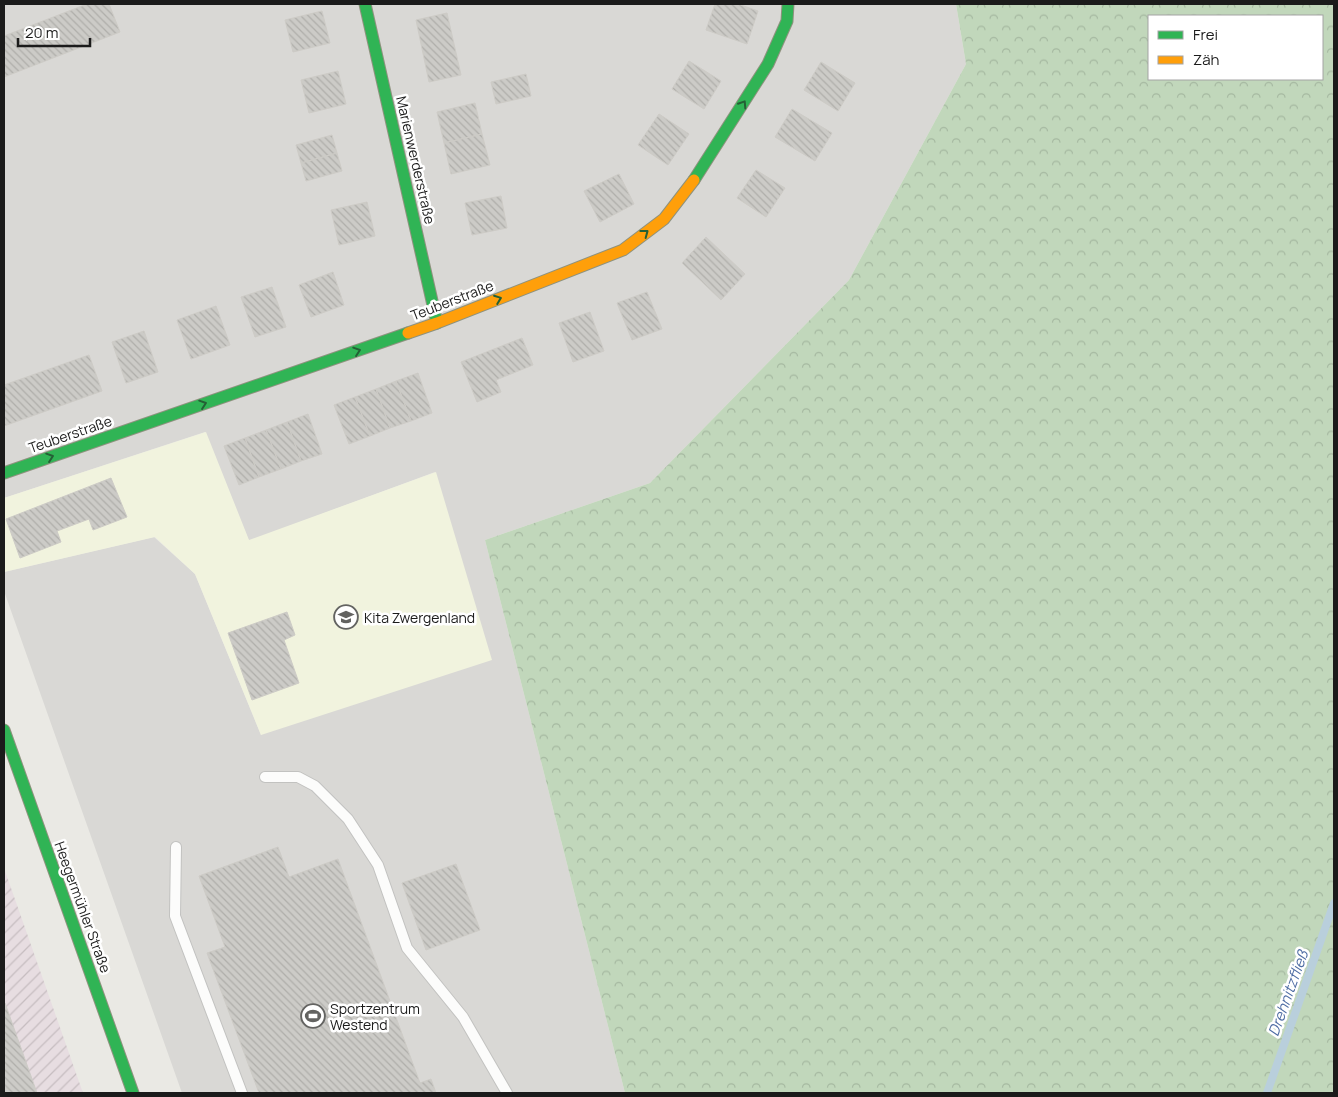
<svg xmlns="http://www.w3.org/2000/svg" width="1338" height="1097" font-family="Manrope,sans-serif">
  <style>
    .residential { fill: #d9d8d5 }
    .industrial { fill: url(#industrial-furrows) }
    .education { fill: #f1f3de }
    .forest { fill: url(#forest-crowns); fill-rule: evenodd }
    .lines { fill: none; stroke-linecap: round; stroke-linejoin: round }
    .stream { stroke: #b9cfdc; stroke-width: 8 }
    .building { fill: url(#building-back-hatch); stroke: #cdcbc6 }
    .lane-casing { stroke: #c2c2c0; stroke-width: 12 }
    .fast-casing { stroke: #8e927e; stroke-width: 13 }
    .slow-casing { stroke: #8e927e; stroke-width: 13 }
    .lane { stroke: #fcfcfb; stroke-width: 10 }
    .fast { stroke: #30b455; stroke-width: 11 }
    .slow { stroke: #ff9f0a; stroke-width: 11 }
    .oneway { stroke: #246035 }
    .labels { text-anchor: middle; dominant-baseline: central; stroke-width: 5; stroke-linejoin: round; paint-order: stroke }
    .street-label { font-size: 14px; fill: #1b1b1b; stroke: #fff }
    .poi-label { font-size: 14px; fill: #1b1b1b; stroke: #fff; text-anchor: start }
    .water-label { font-size: 15px; font-style: italic; fill: #4f6da4; stroke: #fff }
  </style>
  <defs>
    <pattern id="industrial-furrows" width="10" height="10" patternUnits="userSpaceOnUse" patternTransform="scale(1.25)"><rect width="10" height="10" fill="#e7dde1"/><path d="M-1 1l2-2M0 10L10 0M9 11l2-2" fill="none" stroke="#c6bdc0"/></pattern>
    <pattern id="forest-crowns" width="20" height="18" patternUnits="userSpaceOnUse" patternTransform="scale(1.25)"><rect width="20" height="18" fill="#c1d7bb"/><path d="M2 6a3 3 0 1 1 6 0M12 15a3 3 0 1 1 6 0" fill="none" stroke="#a5b8a0"/></pattern>
    <pattern id="building-back-hatch" width="6" height="6" patternUnits="userSpaceOnUse" patternTransform="scale(1.25)"><rect width="6" height="6" fill="#cccbc7"/><path d="M-1 5l2 2M0 0l6 6M5-1l2 2" fill="none" stroke="#afaeaa"/></pattern>
  </defs>
  <rect width="100%" height="100%" fill="#eae9e4"/>
  <path class="residential" d="M4 4H956L966 64 849 280 650 483 485 540 625 1093H182L4 591V572L154 537 195 574 261 735 435 472 249 541 205 432 4 498Z"/>
  <path class="industrial" d="M4 868 83 1093H4Z"/>
  <path class="education" d="M206 432 249 540 436 472 492 660 261 735 195 574 155 537 4 572V498Z"/>
  <path class="forest" d="M956 4H1334V1093H625L485 540 650 483 849 280 966 64ZM1149 16H1322V79H1149Z"/>
  <g class="lines">
    <path class="stream" d="M1267 1093 1334 903"/>
  </g>
  <path class="building" d="M87 4H109L120 32 4 77V36Z
    M715 4H738L758 11 747 44 706 30Z
    M322 11 330 43 293 52 285 20Z
    M447 13 461 75 429 82 416 20Z
    M689 61 721 81 704 109 672 89Z
    M821 62 855 83 838 111 804 90Z
    M338 71 346 104 309 113 301 80Z
    M526 74 531 96 496 104 491 82Z
    M475 103 482 134 444 143 437 112Z
    M792 109 832 133 815 161 775 137Z
    M659 114 689 134 668 165 638 145Z
    M482 134 490 165 451 174 444 143Z
    M332 135 337 153 301 163 296 145Z
    M337 153 342 171 306 181 301 163Z
    M756 170 785 188 766 217 737 198Z
    M619 174 634 204 600 222 584 191Z
    M501 196 507 228 472 235 465 203Z
    M367 202 375 236 339 245 331 210Z
    M706 237 745 274 721 300 682 263Z
    M333 272 344 305 311 317 299 285Z
    M272 287 286 327 255 337 241 297Z
    M647 292 662 329 632 340 617 303Z
    M216 306 230 345 191 359 177 320Z
    M590 312 604 351 573 362 559 323Z
    M144 331 158 372 126 383 112 342Z
    M522 338 533 365 496 380 501 392 477 402 461 362Z
    M89 355 102 391 4 426V385Z
    M418 373 432 413 411 421 396 381Z
    M396 381 411 421 390 428 376 389Z
    M376 389 390 428 370 436 355 397Z
    M355 397 370 436 349 444 334 405Z
    M308 414 322 454 301 461 287 422Z
    M287 422 301 461 281 469 266 430Z
    M266 430 281 469 259 477 245 438Z
    M245 438 259 477 239 485 224 446Z
    M111 478 127 517 93 530 89 519 57 531 61 542 20 558 6 519Z
    M287 612 295 635 284 640 299 683 252 700 228 633Z
    M278 847 289 877 338 859 420 1083 431 1079 436 1093H259L207 953 225 947 199 876Z
    M456 864 480 930 426 950 402 883Z
    M5 1003 37 1093H4V1004Z"/>
  <g class="lines">
    <g class="lane-casing">
      <path id="lane" d="M265 777H298L315 786 348 819 378 865 407 948 463 1017 507 1093
        M176 847 175 916 242 1093"/>
    </g>
    <g class="fast-casing">
      <path id="fast" d="M365 4 437 323
        M694 180 768 64 787 21 788 4
        M4 473 408 333
        M4 730 133 1093"/>
    </g>
    <g class="slow-casing">
      <path id="slow" d="M408 333 437 323 623 250 664 219 694 180"/>
    </g>
    <use href="#lane" class="lane"/>
    <use href="#fast" class="fast"/>
    <use href="#slow" class="slow"/>
  </g>
  <defs><path id="oneway-chevron" d="M-2-3.5L2.5 0L-2 3.5" fill="none" stroke-width="1.6" stroke-linecap="round" stroke-linejoin="round" transform="scale(1.25)"/></defs>
  <g class="oneway">
    <use href="#oneway-chevron" transform="translate(743 104) rotate(-57)"/>
    <use href="#oneway-chevron" transform="translate(645 233) rotate(-37)"/>
    <use href="#oneway-chevron" transform="translate(498 299) rotate(-21)"/>
    <use href="#oneway-chevron" transform="translate(357 351) rotate(-19)"/>
    <use href="#oneway-chevron" transform="translate(203 404) rotate(-19)"/>
    <use href="#oneway-chevron" transform="translate(50 457) rotate(-19)"/>
  </g>
  <defs>
    <g id="school-ring" transform="scale(1.25)"><circle r="9.5" fill="#fff" stroke="#636361" stroke-width="1.5"/><path d="M0-5L7-2L0 1L-7-2ZM-4 1L0 2.5L4 1V4Q0 6-4 4Z" fill="#636361"/></g>
    <g id="stadium-ring" transform="scale(1.25)"><circle r="9.5" fill="#fff" stroke="#636361" stroke-width="1.5"/><path d="M0-5a6.5 5 0 1 0 0 10a6.5 5 0 1 0 0-10ZM-3.5-1.8h7v3.6h-7Z" fill="#636361"/></g>
  </defs>
  <g fill-rule="evenodd">
    <use href="#school-ring" x="346" y="617"/>
    <use href="#stadium-ring" x="313" y="1016"/>
  </g>
  <g class="labels">
    <g class="street-label">
      <text transform="translate(416 160) rotate(77)">Marienwerderstraße</text>
      <text transform="translate(452 300) rotate(-21)">Teuberstraße</text>
      <text transform="translate(70 434) rotate(-19)">Teuberstraße</text>
      <text transform="translate(83 907) rotate(70)">Heegermühler Straße</text>
    </g>
    <g class="poi-label">
      <text x="364" y="617">Kita Zwergenland</text>
      <text x="330" y="1008">Sportzentrum<tspan x="330" dy="16">Westend</tspan></text>
    </g>
    <g class="water-label">
      <text transform="translate(1288 993) rotate(-70)">Drehnitzfließ</text>
    </g>
  </g>
  <rect width="1338" height="1097" fill="none" stroke="#1b1b1b" stroke-width="10"/>
  <rect x="1148" y="15" width="175" height="65" fill="#ffffff" stroke="#a4a4a4"/>
  <rect x="1158" y="31" width="25" height="8" fill="#30b455" stroke="#a4a4a4"/>
  <text x="1193" y="40" font-size="15" fill="#1b1b1b">Frei</text>
  <rect x="1158" y="56" width="25" height="8" fill="#ff9f0a" stroke="#a4a4a4"/>
  <text x="1193" y="65" font-size="15" fill="#1b1b1b">Zäh</text>
  <path d="M18 38v8h72v-8" fill="none" stroke="#1b1b1b" stroke-width="2.5"/>
  <text x="25" y="38" font-size="15" fill="#1b1b1b" stroke="#ffffff" stroke-width="4" paint-order="stroke">20 m</text>
</svg>
